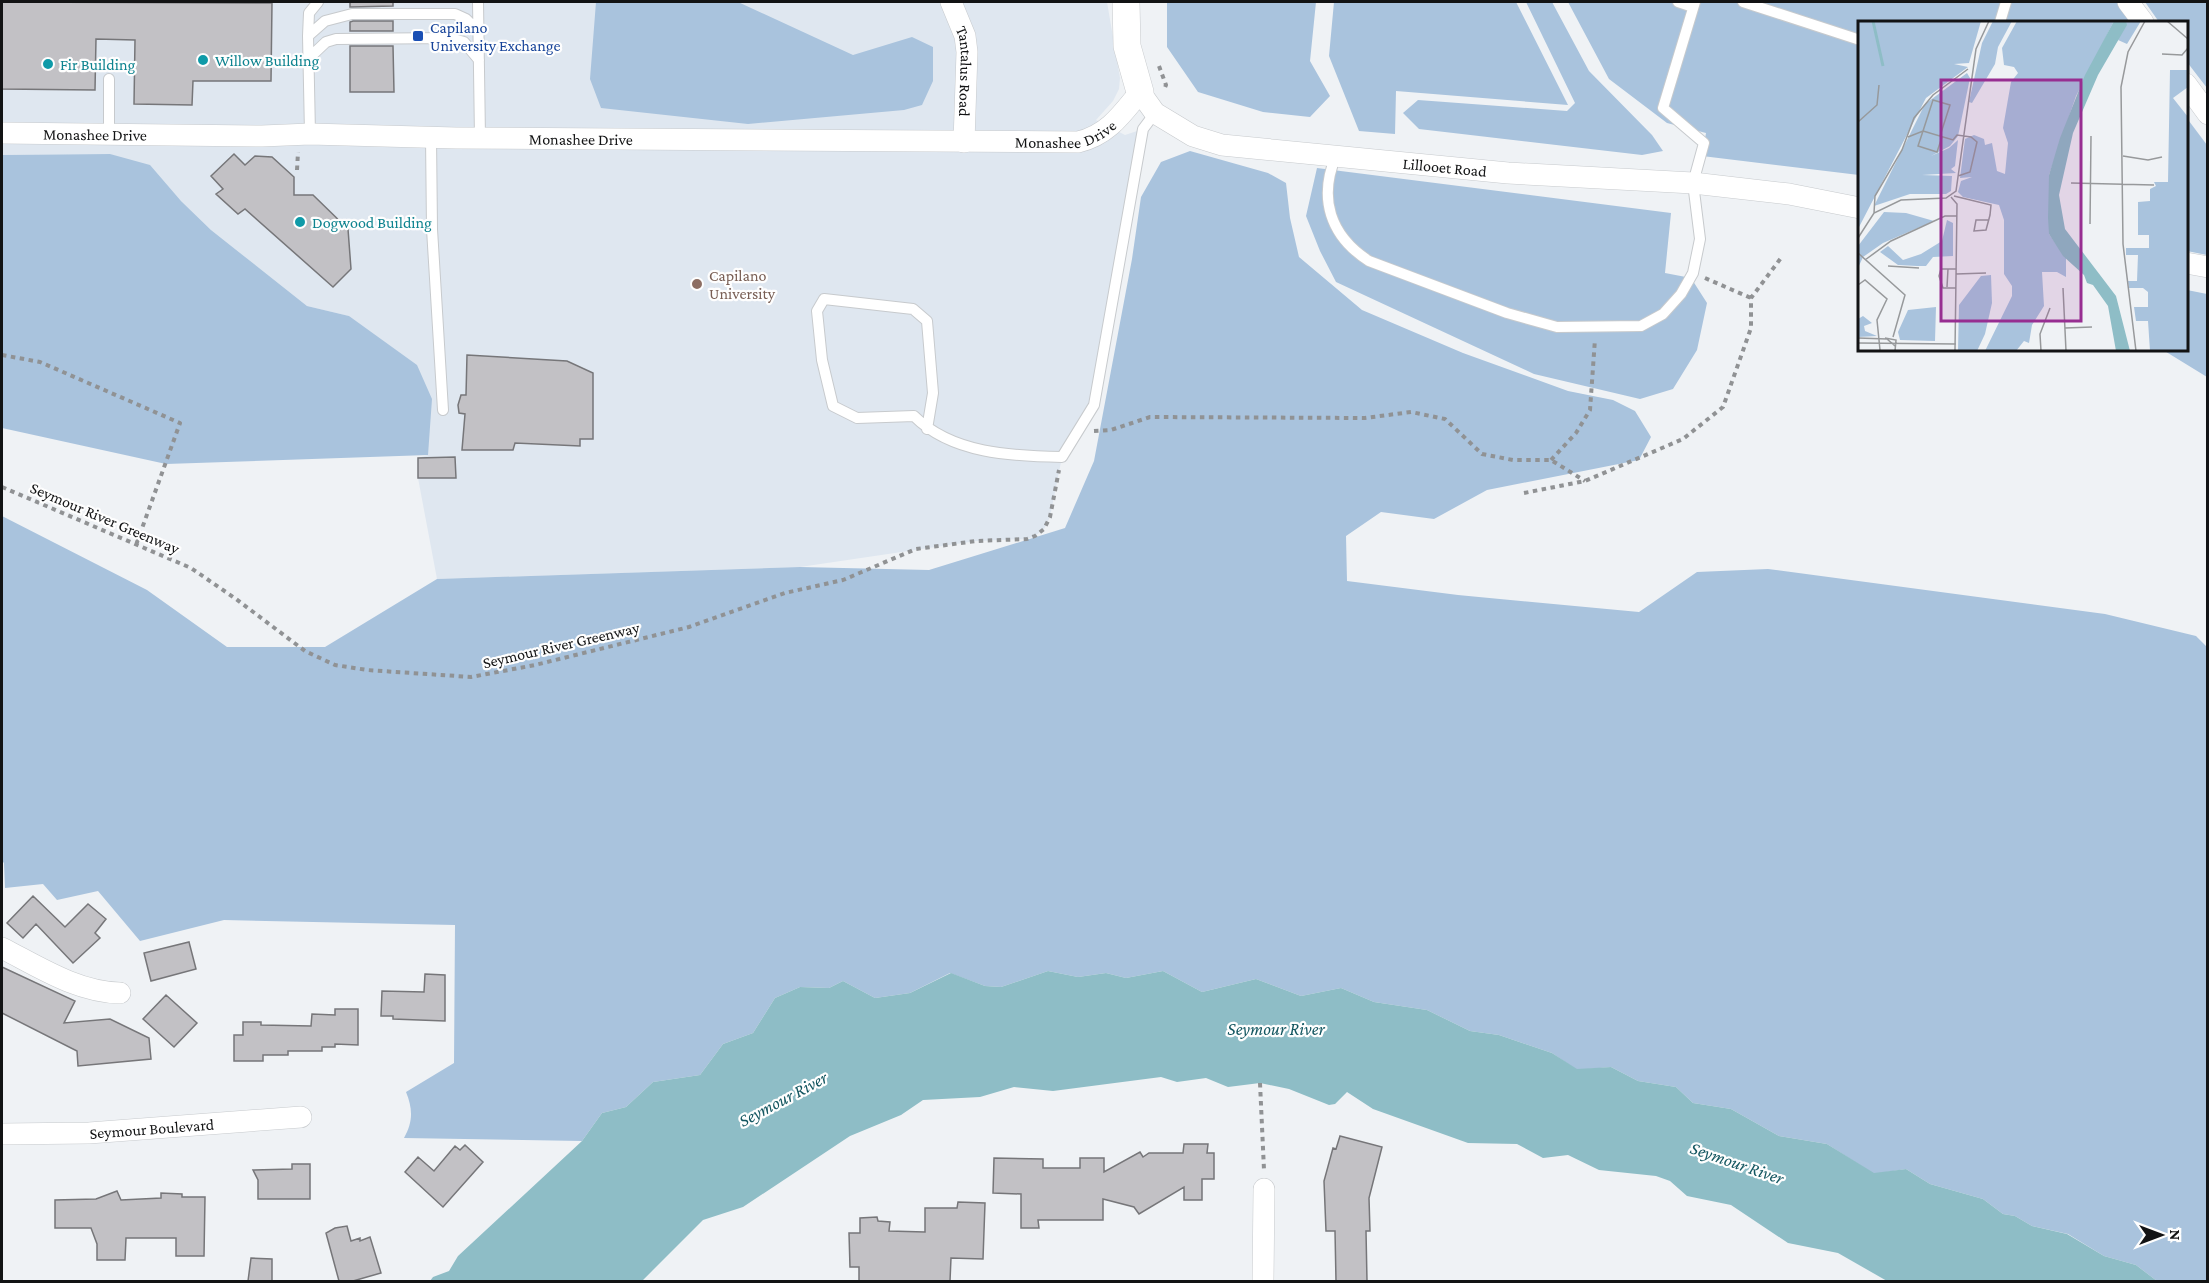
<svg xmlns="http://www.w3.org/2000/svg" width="2209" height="1283" font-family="'Crimson Pro',serif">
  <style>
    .built { fill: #dfe7f0 }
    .green { fill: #a9c3dd }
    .water { fill: #8ebdc6 }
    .building { fill: #c2c1c5; stroke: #767679; stroke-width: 1.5 }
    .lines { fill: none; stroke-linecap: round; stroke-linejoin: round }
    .service-casing { stroke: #c7cacd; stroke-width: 12 }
    .minor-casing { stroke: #c7cacd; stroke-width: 22 }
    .tertiary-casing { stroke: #c7cacd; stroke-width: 28 }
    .path { stroke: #909294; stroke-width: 4; stroke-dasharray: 4.5 4.5; stroke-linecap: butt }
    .service { stroke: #fff; stroke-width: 10 }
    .minor { stroke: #fff; stroke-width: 21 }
    .tertiary { stroke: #fff; stroke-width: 27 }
    .transit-dot { fill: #1a4fb4; stroke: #fefefe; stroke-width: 2 }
    .culture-dot { fill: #0f9aa8; stroke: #fefefe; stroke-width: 2 }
    .education-dot { fill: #8d6e63; stroke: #fefefe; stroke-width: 2 }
    .labels { text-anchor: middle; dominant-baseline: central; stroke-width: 4.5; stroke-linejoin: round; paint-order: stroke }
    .transit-label { font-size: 16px; fill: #164399; stroke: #fefefe; text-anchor: start }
    .culture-label { font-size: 16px; fill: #0d838f; stroke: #fefefe; text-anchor: start }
    .street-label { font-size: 16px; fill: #121314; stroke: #fefefe }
    .education-label { font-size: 16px; fill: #785e54; stroke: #fefefe; text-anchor: start }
    .water-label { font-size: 18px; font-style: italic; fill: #135660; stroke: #fefefe }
    .inset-river { fill: none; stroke: #8ebdc6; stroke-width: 3 }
    .inset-road { fill: none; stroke: #97999b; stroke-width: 1.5 }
    .view { fill: #972e91; fill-opacity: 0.15; stroke: #972e91; stroke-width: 3 }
    .inset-edge { fill: none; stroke: #121314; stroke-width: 3 }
  </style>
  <rect width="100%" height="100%" fill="#eff2f5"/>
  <path class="built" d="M2 2H1107L1120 78 1119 89 1113 101 1096 120 1125 135 1143 129 1094 405 1062 457 1050 517 1044 529 1035 536 1027 539 976 541 800 567 437 579 418 478V458L428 455 349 316 307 306 211 230 181 201 110 154 2 155Z"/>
  <path class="green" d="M596 2H738L853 55 912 37 933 47V81L922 105 904 110 748 124 601 108 590 79Z
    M1167 2H1316L1310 61 1330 96 1310 117 1263 112 1198 92 1167 47Z
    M1334 2H1516L1568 105 1396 91 1395 134 1359 131 1329 56Z
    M1526 2H1552L1589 71 1652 135 1663 151 1642 155 1419 129 1403 113 1418 100 1567 111 1575 103Z
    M1568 2H2118L2135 22H1860L1859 175 1702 156 1706 133 1667 123 1609 79Z
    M2145 2H2207V88L2187 62 2186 22H2159Z
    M2186 117 2207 145V255L2187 251Z
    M1190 151 1268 173 1286 183 1290 218 1299 257 1362 310 1463 353 1568 391 1613 400 1635 411 1651 437 1639 460 1487 490 1434 519 1381 512 1346 536 1347 581 1458 595 1639 612 1697 572 1768 569 2105 614 2196 636 2207 647V1281H2157L2136 1265 2104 1256 2068 1234 2032 1226 2015 1216 2003 1214 1983 1199 1930 1184 1906 1169 1874 1174 1827 1144 1779 1136 1731 1109 1693 1103 1676 1087 1638 1081 1611 1067 1577 1070 1552 1053 1499 1035 1470 1031 1427 1010 1374 1002 1341 988 1301 996 1256 979 1202 992 1163 971 1126 978 1106 973 1078 977 1048 971 1001 987 985 986 950 973 910 993 875 998 843 981 829 988 800 987 775 998 753 1033 723 1044 700 1075 653 1082 626 1107 602 1113 582 1141 404 1138C413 1122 413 1109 406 1092L454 1063 455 925 224 920 140 941 98 891 57 900 43 884 5 888 4 863 2 861V516L147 590 227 647H325L437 579 800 567 929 570 1065 528 1094 461 1132 259 1141 197 1161 162Z
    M110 154 150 165 181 201 211 230 307 306 349 316 417 365 432 399 428 455 166 464 2 428V155Z
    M1317 168 1671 213 1665 273 1691 278 1707 303 1697 350 1673 389 1640 399 1534 374 1336 282 1320 251 1306 216Z
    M2187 290 2207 294V377L2163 350H2186Z"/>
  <path class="water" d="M1048 971 1078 977 1106 973 1126 978 1163 971 1202 992 1256 979 1301 996 1341 988 1374 1002 1427 1010 1470 1031 1499 1035 1552 1053 1577 1069 1611 1067 1638 1081 1676 1087 1693 1103 1731 1109 1779 1136 1827 1144 1874 1173 1906 1169 1930 1184 1983 1199 2003 1214 2015 1216 2032 1226 2067 1234 2104 1256 2136 1265 2157 1281H1887L1838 1253 1788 1243 1731 1205 1687 1196 1670 1181 1656 1176 1599 1170 1568 1155 1543 1158 1517 1144 1468 1143 1373 1109 1347 1092 1335 1104 1329 1105 1289 1089 1260 1083 1228 1087 1206 1078 1177 1082 1161 1077 1053 1091 1014 1087 980 1097 923 1100 901 1115 850 1136 743 1207 703 1220 642 1281H430L433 1277 449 1271 458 1256 582 1141 602 1113 626 1107 653 1082 700 1075 723 1044 753 1033 775 998 800 987 829 988 843 981 875 998 910 993 951 973 985 986 1001 987Z"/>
  <path class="building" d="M2 2 272 3 271 81H193L192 105 134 104 135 40 96 39 95 90 2 89Z
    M350 2H393V6L350 7Z
    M353 21H393V31H350V22Z
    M350 46H393L394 92H350Z
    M234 154 245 165 255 156 272 157 294 177V195H313L348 229 351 269 333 287 245 209 238 214 216 194 223 189 211 176Z
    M467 355 567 361 593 373V439H580V446L515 443 513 450H462L465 414 459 413 458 405 461 395H466Z
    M455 457 456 478H418V458Z
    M33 896 65 927 88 904 106 919 95 933 100 938 73 963 36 924 23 938 7 923Z
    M189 942 196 969 151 981 144 953Z
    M2 967 75 1001 64 1023 110 1019 149 1038 151 1059 78 1066 77 1051 2 1013Z
    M425 974 445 975V1021L393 1019V1016H381L382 991 424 992Z
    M166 995 197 1023 174 1047 143 1019Z
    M335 1009H358V1045L335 1044V1047H322V1051H288V1055H263V1061H234V1035H243V1022H261V1025L311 1026 312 1014 335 1015Z
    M1340 1136 1382 1147 1369 1198 1370 1231H1366L1367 1281H1336L1335 1231H1326L1324 1181 1333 1148 1336 1149Z
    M1184 1144H1208L1207 1153H1214V1179H1202V1200H1184V1187L1139 1214 1134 1207 1103 1199V1220H1038L1039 1228H1021V1194L993 1193 994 1158 1043 1159V1168H1080V1158H1104V1172L1140 1152 1143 1157 1149 1153H1183Z
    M465 1145 483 1162 443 1207 405 1172 418 1157 434 1171 455 1146 460 1150Z
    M292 1164H310V1199H258V1180L253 1170 292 1169Z
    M117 1191 121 1200 161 1198V1193L182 1194V1197H205L204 1256H176V1238H126L125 1260H97V1244L91 1228H55V1200L96 1199Z
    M958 1202 985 1203 983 1259 951 1258 950 1281H859V1267H850L849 1233H860V1218L877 1217 878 1221 890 1222 889 1231 925 1232V1208H957Z
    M347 1226 351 1241 360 1238V1241L370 1237 381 1273 353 1281H339L326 1233 335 1228Z
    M251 1258 272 1259V1281H248Z"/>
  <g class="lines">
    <g class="service-casing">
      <path id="service" d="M478 2 480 138
        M1678 2 1693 7
        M1743 2 1860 40
        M2000 22 2006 2
        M308 36 325 21 352 14H455L466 19 478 31
        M308 59 326 42 336 39 450 38 464 42 479 60
        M109 79V134
        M310 134 308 36 309 13 318 2
        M431 137 432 229 443 410
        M1336 156C1318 198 1330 236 1369 261L1507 313 1557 327 1641 326 1663 314 1681 294 1693 273 1700 239 1693 183 1704 143 1663 108 1695 2
        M927 429 933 393 927 321 913 309 824 299 817 311 822 360 833 406 857 418 914 416C952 454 1012 456 1062 457L1094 405 1143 129 1155 113"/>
    </g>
    <g class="minor-casing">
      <g id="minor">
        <path id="s1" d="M951 2 965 36 967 52 964 142"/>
        <path d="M2128 2 2143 22"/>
        <path d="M2186 84 2208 114"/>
        <path id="s2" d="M2 133 262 136 310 134 456 138 1078 142C1108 135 1122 114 1140 92L1155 113 1193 136 1222 145 1508 173 1693 183 1789 194 1860 208"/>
        <path d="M2186 263 2208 267"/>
        <path d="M2 948C39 967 77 992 120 993"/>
        <path id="s3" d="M2 1134 89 1133 301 1117"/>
        <path d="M1263 1282 1264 1189"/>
      </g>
    </g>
    <g class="tertiary-casing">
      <path id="tertiary" d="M1126 2 1127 46 1140 92"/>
    </g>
    <path class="path" d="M1159 66 1166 85 1164 90
      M297 170 298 152
      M1705 278 1751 298
      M2 355 40 362 180 423 136 545
      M1094 431 1111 430 1150 417 1365 418 1411 412 1445 419 1482 454 1513 460H1551L1585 481
      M1551 460 1576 433 1590 410 1595 339
      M2 487 191 568 236 599 305 651 335 665 367 670 471 677 535 665 689 627 785 593 843 580 916 549 976 541 1027 539 1035 536 1044 529 1050 517 1059 470
      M1524 493 1585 481 1683 439 1723 407 1751 328V298L1781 258
      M1260 1083 1264 1170"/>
    <use href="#service" class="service"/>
    <use href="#minor" class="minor"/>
    <use href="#tertiary" class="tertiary"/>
  </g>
  <rect class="transit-dot" x="412" y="30" width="12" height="12" rx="3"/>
  <g class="culture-dot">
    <circle cx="203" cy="60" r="6"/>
    <circle cx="48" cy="64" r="6"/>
    <circle cx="300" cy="222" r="6"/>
  </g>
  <circle class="education-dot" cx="697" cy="284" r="6"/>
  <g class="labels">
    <g class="transit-label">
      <text x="430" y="27">Capilano<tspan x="430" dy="18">University Exchange</tspan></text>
    </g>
    <g class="culture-label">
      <text x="215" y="60">Willow Building</text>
      <text x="60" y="64">Fir Building</text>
      <text x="312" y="222">Dogwood Building</text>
    </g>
    <g class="street-label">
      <text stroke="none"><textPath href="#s1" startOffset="72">Tantalus Road</textPath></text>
      <text stroke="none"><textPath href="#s2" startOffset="1065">Monashee Drive</textPath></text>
      <text stroke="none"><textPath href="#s2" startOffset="93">Monashee Drive</textPath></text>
      <text stroke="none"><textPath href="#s2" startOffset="579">Monashee Drive</textPath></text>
      <text stroke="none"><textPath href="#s2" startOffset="1482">Lillooet Road</textPath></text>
      <text transform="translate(105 518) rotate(23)">Seymour River Greenway</text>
      <text transform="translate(561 645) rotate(-13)">Seymour River Greenway</text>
      <text stroke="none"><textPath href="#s3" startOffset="150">Seymour Boulevard</textPath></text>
    </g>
    <g class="education-label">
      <text x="709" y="275">Capilano<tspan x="709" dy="18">University</tspan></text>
    </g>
    <g class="water-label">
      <text x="1276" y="1029">Seymour River</text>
      <text transform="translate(783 1099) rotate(-28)">Seymour River</text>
      <text transform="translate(1737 1163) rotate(19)">Seymour River</text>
    </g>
  </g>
  <g transform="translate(1858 21)">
    <rect width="330" height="330" fill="#eff2f5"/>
    <path d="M0 0H123L111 42 96 43 110 46 68 77 0 208ZM135 0H154L140 26 137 43 114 82 111 81 124 22ZM159 0H256L218 75 191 154V213L208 237V256L199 251H184L186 285 174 304 171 322 166 320 158 330H127L154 275V265L146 253V199L141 184 105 176 100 171 103 160 114 156 102 157 107 118 116 114 126 118 127 124 134 122 139 150 147 153 150 122 145 107 153 61 160 52 156 46 146 44 144 27ZM268 0H283L269 23 260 19ZM312 49H330V66L315 77 330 96V330H292L290 300H278L276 286H290V271L285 267H271L270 260H279L280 234H268V227H291V214H280V181L292 180V168L298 165 296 161H310ZM109 52 112 57 100 115 92 125 73 135 91 127 100 119 97 145 93 148 98 152 64 154 94 155 93 170 88 173H52L16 185 67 83ZM26 191 48 192 76 200 25 222 5 236 0 247V225ZM89 199 95 202V235L75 236 68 245H59L40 244 22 231 30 225 45 239 63 233 84 220ZM133 254 134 282 127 313 119 330H100L101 284 123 255ZM78 286 77 320 42 319 40 311 50 289ZM5 295 14 302 6 305 7 310 19 315 0 316V298Z" fill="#a9c3dd"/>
    <path d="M256 0H268L269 4 240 54 215 112 201 174 207 208 258 275 272 330H258L250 285 235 264 229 262 226 254 205 235 191 213 190 197 191 154 202 117 227 54Z" fill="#8ebdc6"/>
    <path class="inset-river" d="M15 0 25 45"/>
    <path class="inset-road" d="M309 0 330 18M304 33 324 34 330 27M0 101 19 84 21 64M82 115 92 84 75 79 65 110 95 119 99 114 113 116 119 121 112 151 100 155M50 116 65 110 60 125 79 131 84 116M265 135 290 139 304 136M213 162 296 164M96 175 133 184 132 194 128 209 116 210 118 199H130M93 176 99 183 97 330M16 192 17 175 44 129 56 97 75 74 110 48M232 203 233 115M0 217 16 192 43 179 88 177 98 170 118 28 131 0M0 232 47 274 35 316M7 239 33 220 87 195H99M30 245 61 247M98 253 128 252M0 264 7 259 29 278 19 299 22 329M89 266 90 248M98 267H85L81 255 83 248H98M205 267 208 330M207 307 234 306M0 317 29 318 37 325M27 317 38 319 37 330M0 322 98 323M183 330 182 313 192 287M278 330 265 223 263 66 270 31 287 0"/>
    <path class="view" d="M83 59H223V300H83Z"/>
    <rect width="330" height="330" class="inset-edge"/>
  </g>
  <rect width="2209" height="1283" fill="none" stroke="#121314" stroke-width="6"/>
  <g transform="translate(2161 1235) rotate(90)" stroke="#fefefe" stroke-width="4.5" paint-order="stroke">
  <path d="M0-4.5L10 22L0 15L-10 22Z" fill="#121314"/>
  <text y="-9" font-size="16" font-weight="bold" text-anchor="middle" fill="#121314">N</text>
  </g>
</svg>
